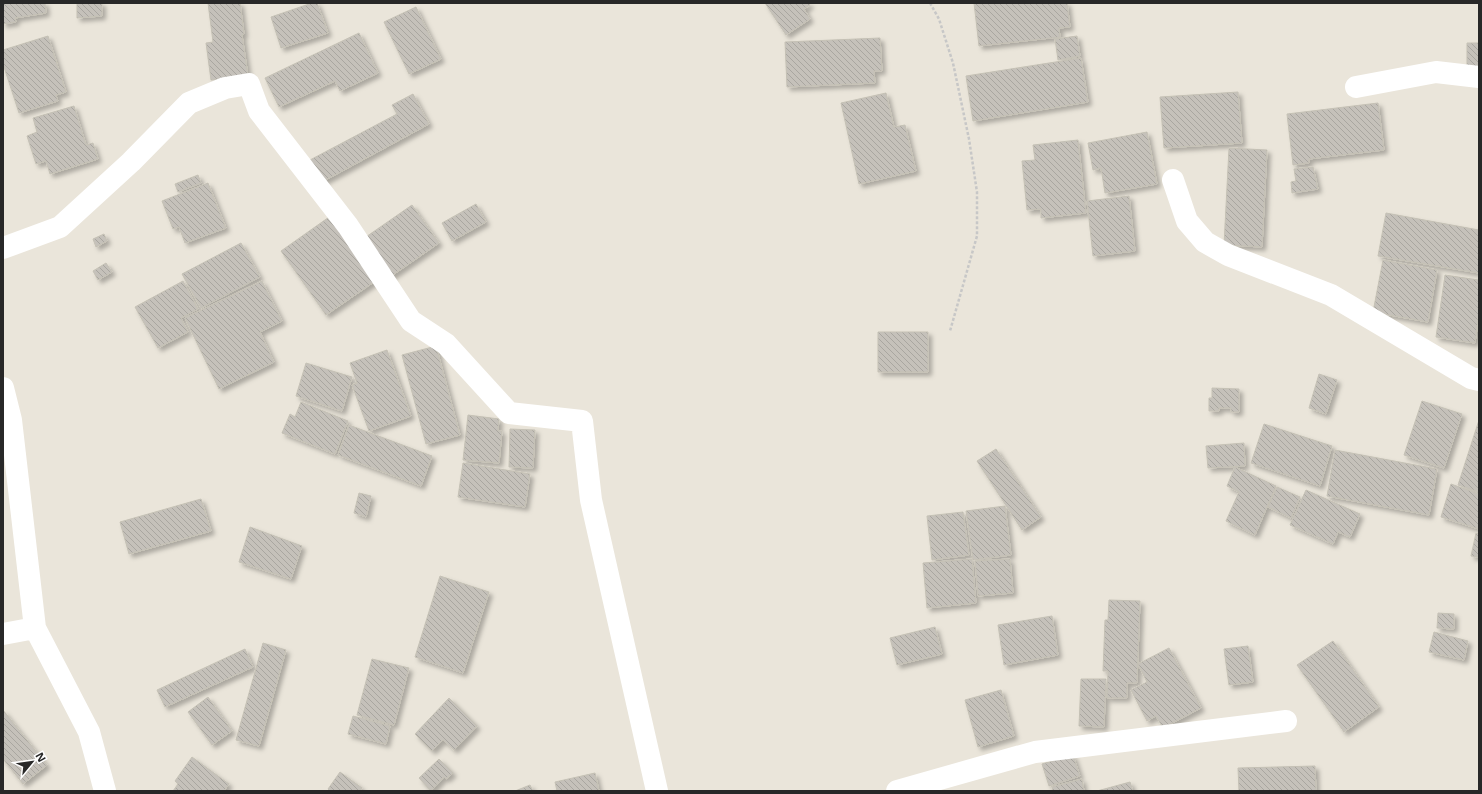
<svg xmlns="http://www.w3.org/2000/svg" width="1482" height="794" font-family="'Open Sans',sans-serif">
  <style>
    .building { fill: url(#building-back-hatch); stroke: #c5c1b5; filter: url(#shadow) }
    .lines { fill: none; stroke-linecap: round; stroke-linejoin: round }
    .path { stroke: #c7c7c7; stroke-width: 2.5; stroke-dasharray: 3 2; stroke-linecap: butt }
    .minor { stroke: #fff; stroke-width: 22 }
  </style>
  <defs>
    <pattern id="building-back-hatch" width="6" height="6" patternUnits="userSpaceOnUse"><rect width="6" height="6" fill="#c5c1ba"/><path d="M-1 5l2 2M0 0l6 6M5-1l2 2" fill="none" stroke="#a9a6a0"/></pattern>
    <filter id="shadow"><feDropShadow dx="3.5" dy="3.5" stdDeviation="2" flood-color="#0004"/></filter>
  </defs>
  <rect width="100%" height="100%" fill="#eae5da"/>
  <path class="building" d="M3 3H45L46 13 15 18 16 22 3 24Z
    M77 3H102V16L77 18Z
    M208 3H240L244 34 242 35 248 76 211 80 206 43 213 42Z
    M312 3H317L328 33 281 48 271 17Z
    M765 3H809L810 5 804 9 810 19 786 35Z
    M974 3H1067L1070 27 1059 28 1060 37 979 46Z
    M416 7 441 59 409 74 384 22Z
    M359 33 378 73 340 91 335 81 279 107 265 78Z
    M48 36 66 92 56 95 58 101 19 113 3 64V50Z
    M1077 36 1080 56 1058 60 1055 39Z
    M880 38 882 71H874L875 83 787 87 785 42Z
    M1467 43H1479V67H1467Z
    M1081 58 1088 102 973 121 966 76Z
    M1238 92 1242 143 1164 148 1160 97Z
    M886 93 894 127 905 125 916 171 859 184 841 103Z
    M413 94 429 124 322 182 310 160 397 114 392 105Z
    M1378 103 1384 150 1309 159V163L1293 165 1287 114Z
    M74 106 86 145 93 143 98 159 50 174 46 161 36 164 27 136 37 132 33 118Z
    M1147 132 1157 184 1105 193 1101 168 1093 170 1088 143Z
    M1078 140 1086 213 1041 218V209L1027 210 1022 161 1035 160 1033 145Z
    M1229 148 1267 150 1262 247 1224 245Z
    M1313 167 1318 189 1292 193 1291 182 1296 181 1294 169Z
    M198 175 201 183 178 192 175 184Z
    M208 183 226 228 185 243 179 227 173 229 162 201Z
    M1129 196 1135 251 1093 256 1087 201Z
    M476 204 486 222 452 241 442 223Z
    M412 205 439 243 390 277 363 239Z
    M1386 213 1479 230V273L1378 256Z
    M332 215 377 280 326 315 281 251Z
    M104 234 107 241 96 247 93 239Z
    M241 243 260 277 201 308 182 274Z
    M1383 260 1437 270 1428 322 1373 312Z
    M106 263 112 272 98 280 93 271Z
    M1445 275 1479 280V313L1475 343 1436 337Z
    M183 281 198 309 181 318 188 332 158 348 135 307Z
    M262 281 282 321 260 332 274 362 219 389 185 318Z
    M878 332H928V372H878Z
    M436 346 460 435 426 444 402 355Z
    M387 350 411 416 369 431 352 385 357 383 350 363Z
    M306 363 352 377 342 411 296 396Z
    M1319 374 1337 380 1326 414 1309 408Z
    M1212 388 1239 389V412H1231V408H1219V411H1209V398H1212Z
    M1422 401 1462 414 1444 468 1404 455Z
    M301 402 348 421 335 454 282 433 290 414 295 417Z
    M468 415 499 419 498 431H502L499 463 463 460Z
    M1479 420V492L1458 485Z
    M1264 424 1332 446 1320 486 1251 463Z
    M349 425 432 456 421 486 338 455Z
    M510 429 535 430 533 468 509 467Z
    M1244 443 1245 466 1208 468 1206 446Z
    M996 449 1041 517 1022 530 977 461Z
    M1335 450 1437 469 1429 515 1327 496Z
    M463 463 530 474 525 507 458 497Z
    M1235 467 1276 486 1255 535 1226 521 1239 492 1227 486Z
    M1451 484 1479 494V529L1441 517Z
    M1277 487 1300 497 1291 518 1268 507Z
    M1306 490 1360 514 1350 537 1338 532 1333 544 1290 525Z
    M359 493 371 496 366 517 354 513Z
    M201 499 211 531 129 554 120 522Z
    M1005 506 1011 555 973 560 966 511Z
    M963 512 969 555 932 560 927 516Z
    M250 527 302 546 291 579 239 562Z
    M1476 533 1479 534V557L1471 556Z
    M972 559 976 603 927 608 923 563Z
    M1010 559 1013 593 978 596 975 561Z
    M440 576 489 592 463 673 415 657Z
    M1109 600 1140 601 1137 683H1127V698H1107L1108 671H1103L1105 620H1108Z
    M1438 613 1454 614V629L1437 628Z
    M1052 616 1058 655 1004 665 998 625Z
    M935 627 942 654 897 665 890 638Z
    M1434 632 1468 641 1464 660 1429 652Z
    M1333 641 1379 707 1344 732 1297 665Z
    M263 643 286 650 259 746 236 740Z
    M1248 646 1253 682 1229 685 1224 649Z
    M1169 648 1201 708 1163 728 1156 716 1147 721 1131 690 1147 682 1138 664Z
    M245 649 253 667 165 707 157 690Z
    M372 659 409 668 394 725 357 715Z
    M1081 679H1106L1104 727 1079 726Z
    M1001 690 1014 736 978 747 965 700Z
    M208 697 232 731 212 745 188 712Z
    M449 698 477 726 454 750 443 740 432 751 415 734Z
    M3 710 47 765 23 784 3 759Z
    M353 716 390 726 386 744 348 734Z
    M1073 755 1080 776 1049 786 1042 764Z
    M192 757 229 784 224 791H173L178 784 175 781Z
    M439 759 453 773 446 779 444 777 431 791 419 778Z
    M1315 766 1316 791H1239L1238 768Z
    M340 772 362 788 360 791H330L328 789Z
    M595 773 599 791H557L555 782Z
    M1082 779 1084 791H1053L1052 787Z
    M1130 782 1133 791H1097Z
    M530 785 533 791H515Z"/>
  <g class="lines">
    <path class="path" d="M930 3 939 19 953 63 969 139 977 192V236L950 331"/>
    <path class="minor" d="M1356 87 1436 72 1479 77
      M1173 180 1187 221 1205 242 1228 255 1331 295 1471 378 1479 380
      M3 248 60 227 131 162 189 103 225 88 249 84 259 111 348 226 411 321 446 344 509 413 582 421 591 500 657 791
      M3 388 11 420 35 628 3 634
      M35 628 89 732 105 791
      M897 791 1035 752 1286 721"/>
  </g>
  <rect width="1482" height="794" fill="none" stroke="#282828" stroke-width="8"/>
  <g transform="translate(32 762) rotate(61)" stroke="#ffffff" stroke-width="3" paint-order="stroke">
  <path d="M0-3L7 15L0 10L-7 15Z" fill="#282828"/>
  <text y="-6" font-size="11" font-weight="bold" text-anchor="middle" fill="#282828">N</text>
  </g>
</svg>
